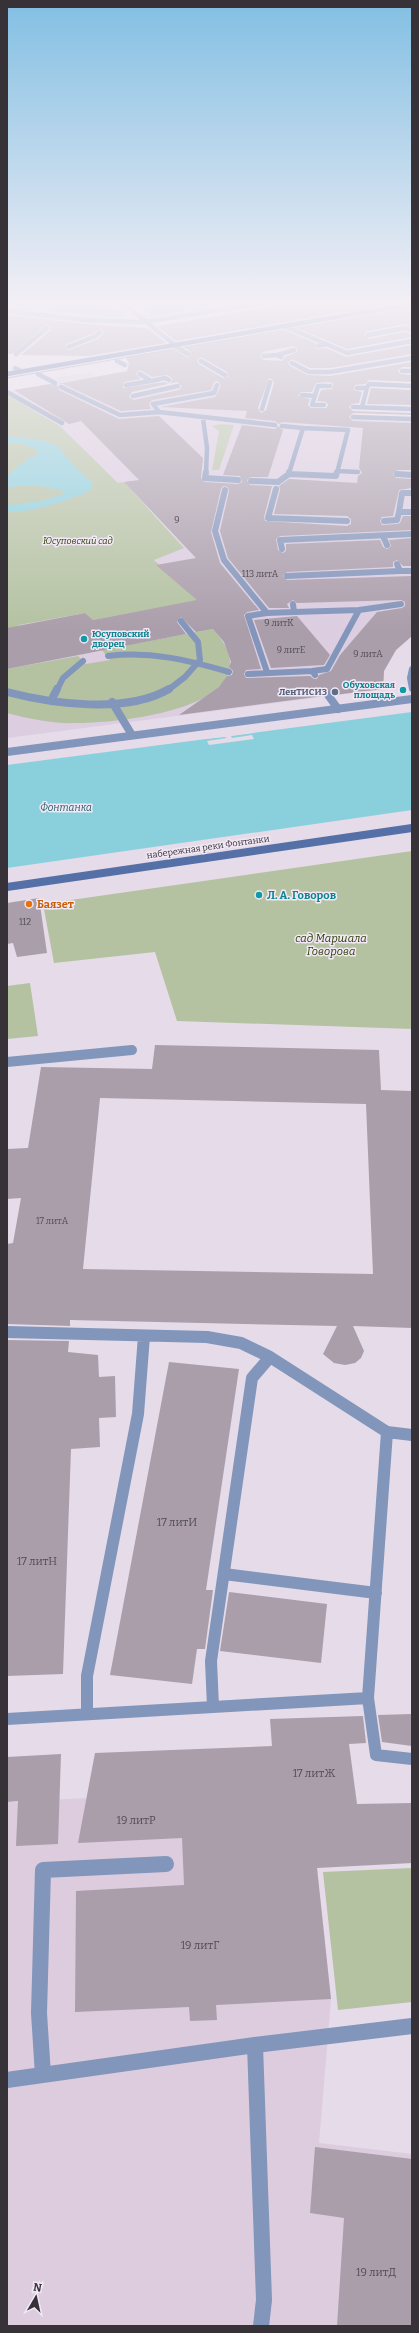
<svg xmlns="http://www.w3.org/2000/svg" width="419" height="2333" font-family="Bitter,serif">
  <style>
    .industrial { fill: #dcccde }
    .built { fill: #dccde1 }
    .green { fill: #b4c2a1 }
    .water { fill: #89d0dc }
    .pier { fill: #e5dbe9 }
    .building { fill: #aa9eab; fill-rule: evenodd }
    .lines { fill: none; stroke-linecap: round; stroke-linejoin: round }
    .service-far5 { stroke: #8295ba; stroke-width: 4.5 }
    .service-far4 { stroke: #8295ba; stroke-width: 6 }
    .service-far3 { stroke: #8295ba; stroke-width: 8 }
    .service-far2 { stroke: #8295ba; stroke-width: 10 }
    .service-far1 { stroke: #8295ba; stroke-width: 12 }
    .service { stroke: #8295ba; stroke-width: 16 }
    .minor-far1 { stroke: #8295ba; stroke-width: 4.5 }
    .minor { stroke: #8295ba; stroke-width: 6 }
    .tertiary { stroke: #8295ba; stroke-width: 8 }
    .secondary-far1 { stroke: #5570a6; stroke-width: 4.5 }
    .secondary { stroke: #5570a6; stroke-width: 8 }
    .tram { stroke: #958e98; stroke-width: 1 }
    .culture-dot { fill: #0f9aa8; stroke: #f2e8f6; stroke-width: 1.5 }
    .service-dot { fill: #5c6f8a; stroke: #f2e8f6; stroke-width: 1.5 }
    .food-dot { fill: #e8710a; stroke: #f2e8f6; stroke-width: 1.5 }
    .labels { text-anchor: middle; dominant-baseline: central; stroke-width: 3; stroke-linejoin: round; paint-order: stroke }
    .number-label { font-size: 9px; fill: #534d54 }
    .far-park-label { font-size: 9px; font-style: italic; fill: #2b3d04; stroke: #f2e8f6 }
    .far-culture-label { font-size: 9px; font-weight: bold; fill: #0d838f; stroke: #f2e8f6; text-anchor: start }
    .far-service-label { font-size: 9px; font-weight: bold; fill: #4e5e75; stroke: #f2e8f6; text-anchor: end }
    .far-street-label { font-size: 9px; fill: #363237; stroke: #f2e8f6 }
    .far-water-label { font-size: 10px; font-style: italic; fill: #1f5a63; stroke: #f2e8f6 }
    .culture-label { font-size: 11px; font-weight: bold; fill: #0d838f; stroke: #f2e8f6; text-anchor: start }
    .food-label { font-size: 11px; font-weight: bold; fill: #c56008; stroke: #f2e8f6; text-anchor: start }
    .park-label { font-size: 11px; font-style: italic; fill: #2b3d04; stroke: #f2e8f6 }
    .near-number-label { font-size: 11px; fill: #534d54 }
  </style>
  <rect width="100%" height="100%" fill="#e5dbe9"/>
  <path class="industrial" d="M253 1790 317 1867 331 1999 319 2143 412 2154V2326H7V1802Z"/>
  <path class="built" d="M91 372 118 397 127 395 131 397 241 379 239 411 412 418V636L396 650 384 671 383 689 7 738V636L19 625 85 613 151 609 155 612 156 565 154 560 183 547 152 511 118 483 60 426 7 395V392L60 383 54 378Z"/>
  <path class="green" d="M7 395 60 426 118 483 124 482 184 548 154 560 201 603 155 612 151 609 93 620 85 613 19 625 7 636Z
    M221 424 234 425 219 470H212L219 431 212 426Z
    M213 629C282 706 123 723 76 723 54 724 29 719 7 713V669L78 656 86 664 110 660 102 650Z
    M412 851V1029L177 1021 155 952 54 963 43 904Z
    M30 983 38 1036 7 1039V986Z
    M412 1868V2002L338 2010 323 1872Z"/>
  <path class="water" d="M7 303H72L122 309 168 303H232L149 317 117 318 7 306Z
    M7 436 44 441 56 445 78 470 93 483 90 491C63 502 36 512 7 512V505L42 501 64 494 62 491 37 485 7 487V476L22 463 37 454V450L21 443H7Z
    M412 712V810L7 868V765Z"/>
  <path class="pier" d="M145 307 144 309 152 315H157L117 318 126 316 118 309 110 308Z
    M253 731 254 733 231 736 232 738 252 735 254 739 209 745 207 741 227 738 225 737 205 739 204 737Z"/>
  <path class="building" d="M292 303H394L176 341 157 326Z
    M412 308V327L405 324 367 331 364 335 369 339 405 332 412 335V337L347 349 297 328Z
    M7 315 85 324 147 328 166 343 88 356 21 355 50 331 51 327 47 324 12 354H7ZM99 329H102L104 333 98 339 69 350 65 349 66 344 94 333Z
    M284 330 315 343 317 349 326 348 346 357 412 345V354L330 368H310L292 359 288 363 290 366 308 375 330 376 412 362V367H402L398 371 400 374 412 375V382L369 380 365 384 355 385 354 390 362 392 359 403 352 404 349 407 353 411 412 413V415L353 413 349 417 353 421 412 423V470H397L393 474 396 478 412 479V488L399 490 393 516 382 517 380 521 382 525 397 524 400 523 403 516H412V530L280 536 276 539 278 550 283 553 286 551V544L380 540 383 547 387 549 391 546 389 540 412 538V566H403L397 560 393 562V567L287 572 283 576 287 580 412 576V636L396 650 384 671 383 689 334 695 327 690 323 692V696L179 715 219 687 227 676 232 675 233 671 229 667 231 662 224 642 213 629 196 632 181 617 177 622 186 634 7 669V628L85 613 93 620 197 600 156 565 196 558 124 482 139 480 81 421 69 424 14 390 50 384 58 386 59 390 119 419 159 416 203 458 201 478 205 482 238 484 242 482 240 476 223 475 242 425 275 429 278 426 283 430 268 477H251L247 480 250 485 272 486 264 517 265 521 347 526 351 524V519L347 516 274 514 280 490 279 486 289 479 357 483 358 476 362 473 359 468 363 428 282 422 279 424 275 421 245 418 247 411 160 407 215 397 221 386 218 381 214 382 211 390 152 400 149 404 151 409 121 411 63 384H58L127 371 129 364 126 357 174 349 188 358 191 352 184 347ZM293 346 297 348V352L285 357 282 361 264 360 260 357 263 352ZM201 357 227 372 228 377 223 378 199 364 197 361ZM140 370 152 377 167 375 172 378V381L170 384 164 382 123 388 124 382 141 379 136 374ZM269 378 272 379 274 383 266 410 261 413 258 408ZM177 382 182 386 179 390 134 400 129 397 132 392ZM316 383 330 382 333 384 332 389 321 390 317 401 326 402 328 405 326 408H311L308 405 310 399 298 396 301 392H312ZM223 486 228 487 229 491 220 531 228 558 269 608H289L287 604 293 600 297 603 401 600 405 602V606L402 608 377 612 340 655 331 671 319 675 317 679H314L310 676 246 678 244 674 246 670 261 669 244 615 247 612 259 610 220 563 211 532 221 489Z
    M371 388 412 390V405L367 404Z
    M297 616 330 655 324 665 271 668 254 620Z
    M39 898 47 953 17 957 13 943 7 944V903Z
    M155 1045 379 1050 381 1090 412 1091V1328L353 1326 364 1351 361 1358 355 1363 345 1365 334 1363 323 1354 337 1326 70 1320V1326L7 1324V1244L13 1243 21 1198 7 1199V1149L28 1148 41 1067 152 1069ZM100 1098 366 1104 373 1274 83 1269Z
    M7 1340 69 1341 68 1352 98 1355 99 1377 115 1376 116 1417 99 1418 100 1447 71 1449 63 1674 7 1676Z
    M169 1362 239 1369 206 1590H213L205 1649H197L192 1684 110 1675Z
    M229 1592 327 1604 321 1663 220 1651Z
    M412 1714V1746L382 1742 378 1715Z
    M363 1716 366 1743 349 1744 357 1804 412 1803V1863L317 1868 331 1999 216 2005 217 2020 190 2021 189 2007 75 2012 76 1891 184 1885 182 1838 78 1843 95 1753 272 1746 270 1719Z
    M61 1754 58 1844 16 1846 18 1801 7 1802V1757Z
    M315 2147 412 2159V2326H337L344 2218 310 2213Z"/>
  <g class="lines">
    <path class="service-far5" d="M368 335 406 328 412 331
      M318 346 327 344
      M68 347 96 336 100 332
      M181 350 188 354
      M16 354 47 328
      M264 356 277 355
      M281 357 277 355 294 350
      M117 361 125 365
      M201 361 225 375
      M292 363 309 372H330L412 358
      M15 368 21 371
      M402 371H412
      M38 374 55 383
      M140 374 151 381 165 378 169 380
      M126 385 151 381
      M61 387 120 415 159 412 275 425
      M357 388H367L369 384 412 386
      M7 392 62 423
      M302 395 315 396
      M133 396 178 386
      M324 405H312L318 386H330
      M353 407 412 409
      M362 407 367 388
      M262 409 270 382
      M159 412 153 404 214 393 217 385
      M353 417 412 419
      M203 418 207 448 206 473
      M282 426 303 428
      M303 428 348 430 337 473
      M338 471 358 472
      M289 473 303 428"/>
    <path class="service-far4" d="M206 472 205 478 238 480
      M289 472V474L336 476 337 472
      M397 474 412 475
      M251 481 278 482 289 474
      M276 489 268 518 347 521
      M225 490 215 531 224 560 267 613 248 616 267 672
      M399 512 402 493H412
      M384 521 397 520 399 512H412
      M383 536 387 545
      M282 549 280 540 412 534
      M400 571H412
      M287 576 400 571 397 564
      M294 612 359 610
      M267 613 294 612 293 604
      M108 656C151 651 188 660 229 672
      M248 674 312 671
      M315 675 312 671 327 669 359 610 401 604
      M57 690 63 678 83 661
      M168 690 185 677 200 660 198 642 181 621"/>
    <path class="service-far3" d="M7 692C53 704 126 714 169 689
      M328 695 338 709
      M51 701 57 689
      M112 702 132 735"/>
    <path class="service-far2" d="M7 1062 132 1050"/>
    <path class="service-far1" d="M7 1332 207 1337 241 1343 270 1357 387 1432 412 1435
      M224 1574 376 1593
      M368 1698 376 1755 412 1759
      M213 1707 211 1661 252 1378 270 1357
      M87 1714V1676L138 1414 144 1336
      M7 1719 368 1698 387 1432"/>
    <path class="service" d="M255 2045 264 2300 261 2326
      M43 2075 39 2013 43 1870 166 1864
      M7 2080 255 2045 412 2026"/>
    <path class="minor-far1" d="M106 303H140
      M118 303 129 308 181 350
      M7 311 85 320 145 322 264 303
      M284 326 347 353 412 341"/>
    <path class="minor" d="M412 669 410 678 412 689"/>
    <path class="tertiary" d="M7 752 412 699"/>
    <path class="secondary-far1" d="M7 374 412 304"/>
    <path class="secondary" d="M7 887 412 828"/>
    <path class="tram" d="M7 378 412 308"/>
  </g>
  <linearGradient id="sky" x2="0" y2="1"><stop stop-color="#82bfe3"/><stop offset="0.48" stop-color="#f3eff5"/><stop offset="1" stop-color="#f3eff5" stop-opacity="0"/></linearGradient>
  <rect width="419" height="630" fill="url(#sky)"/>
  <g class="culture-dot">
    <circle cx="84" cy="639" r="4"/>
    <circle cx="403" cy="690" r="4"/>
    <circle cx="259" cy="895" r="4"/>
  </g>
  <circle class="service-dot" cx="335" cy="692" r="4"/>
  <circle class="food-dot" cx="29" cy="904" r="4"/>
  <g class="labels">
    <g class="number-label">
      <text x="177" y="520">9</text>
      <text x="260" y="574">113 литА</text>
      <text x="279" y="623">9 литК</text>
      <text x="291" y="650">9 литЕ</text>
      <text x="368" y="654">9 литА</text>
      <text x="25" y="922">112</text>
      <text x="52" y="1221">17 литА</text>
    </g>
    <g class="far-park-label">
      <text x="78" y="541">Юсуповский сад</text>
    </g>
    <g class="far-culture-label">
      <text x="92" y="634">Юсуповский<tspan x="92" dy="10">дворец</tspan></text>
      <text x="395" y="685" text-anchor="end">Обуховская<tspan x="395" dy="10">площадь</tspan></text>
    </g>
    <g class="far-service-label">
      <text x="327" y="692">ЛенТИСИЗ</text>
    </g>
    <g class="far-street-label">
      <text transform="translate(208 847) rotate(-8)">набережная реки Фонтанки</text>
    </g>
    <g class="far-water-label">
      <text x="66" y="808">Фонтанка</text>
    </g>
    <g class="culture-label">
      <text x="267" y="895">Л. А. Говоров</text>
    </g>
    <g class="food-label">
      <text x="37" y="904">Баязет</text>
    </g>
    <g class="park-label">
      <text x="331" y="938">сад Маршала<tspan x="331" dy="13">Говорова</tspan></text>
    </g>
    <g class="near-number-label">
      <text x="177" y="1522">17 литИ</text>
      <text x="37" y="1561">17 литН</text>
      <text x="314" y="1773">17 литЖ</text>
      <text x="136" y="1820">19 литР</text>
      <text x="200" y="1945">19 литГ</text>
      <text x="376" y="2272">19 литД</text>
    </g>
  </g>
  <rect width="419" height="2333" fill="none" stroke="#363237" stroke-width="16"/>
  <g transform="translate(36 2297) rotate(9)" stroke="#f2e8f6" stroke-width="3" paint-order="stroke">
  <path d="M0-3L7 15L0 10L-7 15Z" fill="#363237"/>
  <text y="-6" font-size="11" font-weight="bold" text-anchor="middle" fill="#363237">N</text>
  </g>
</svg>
